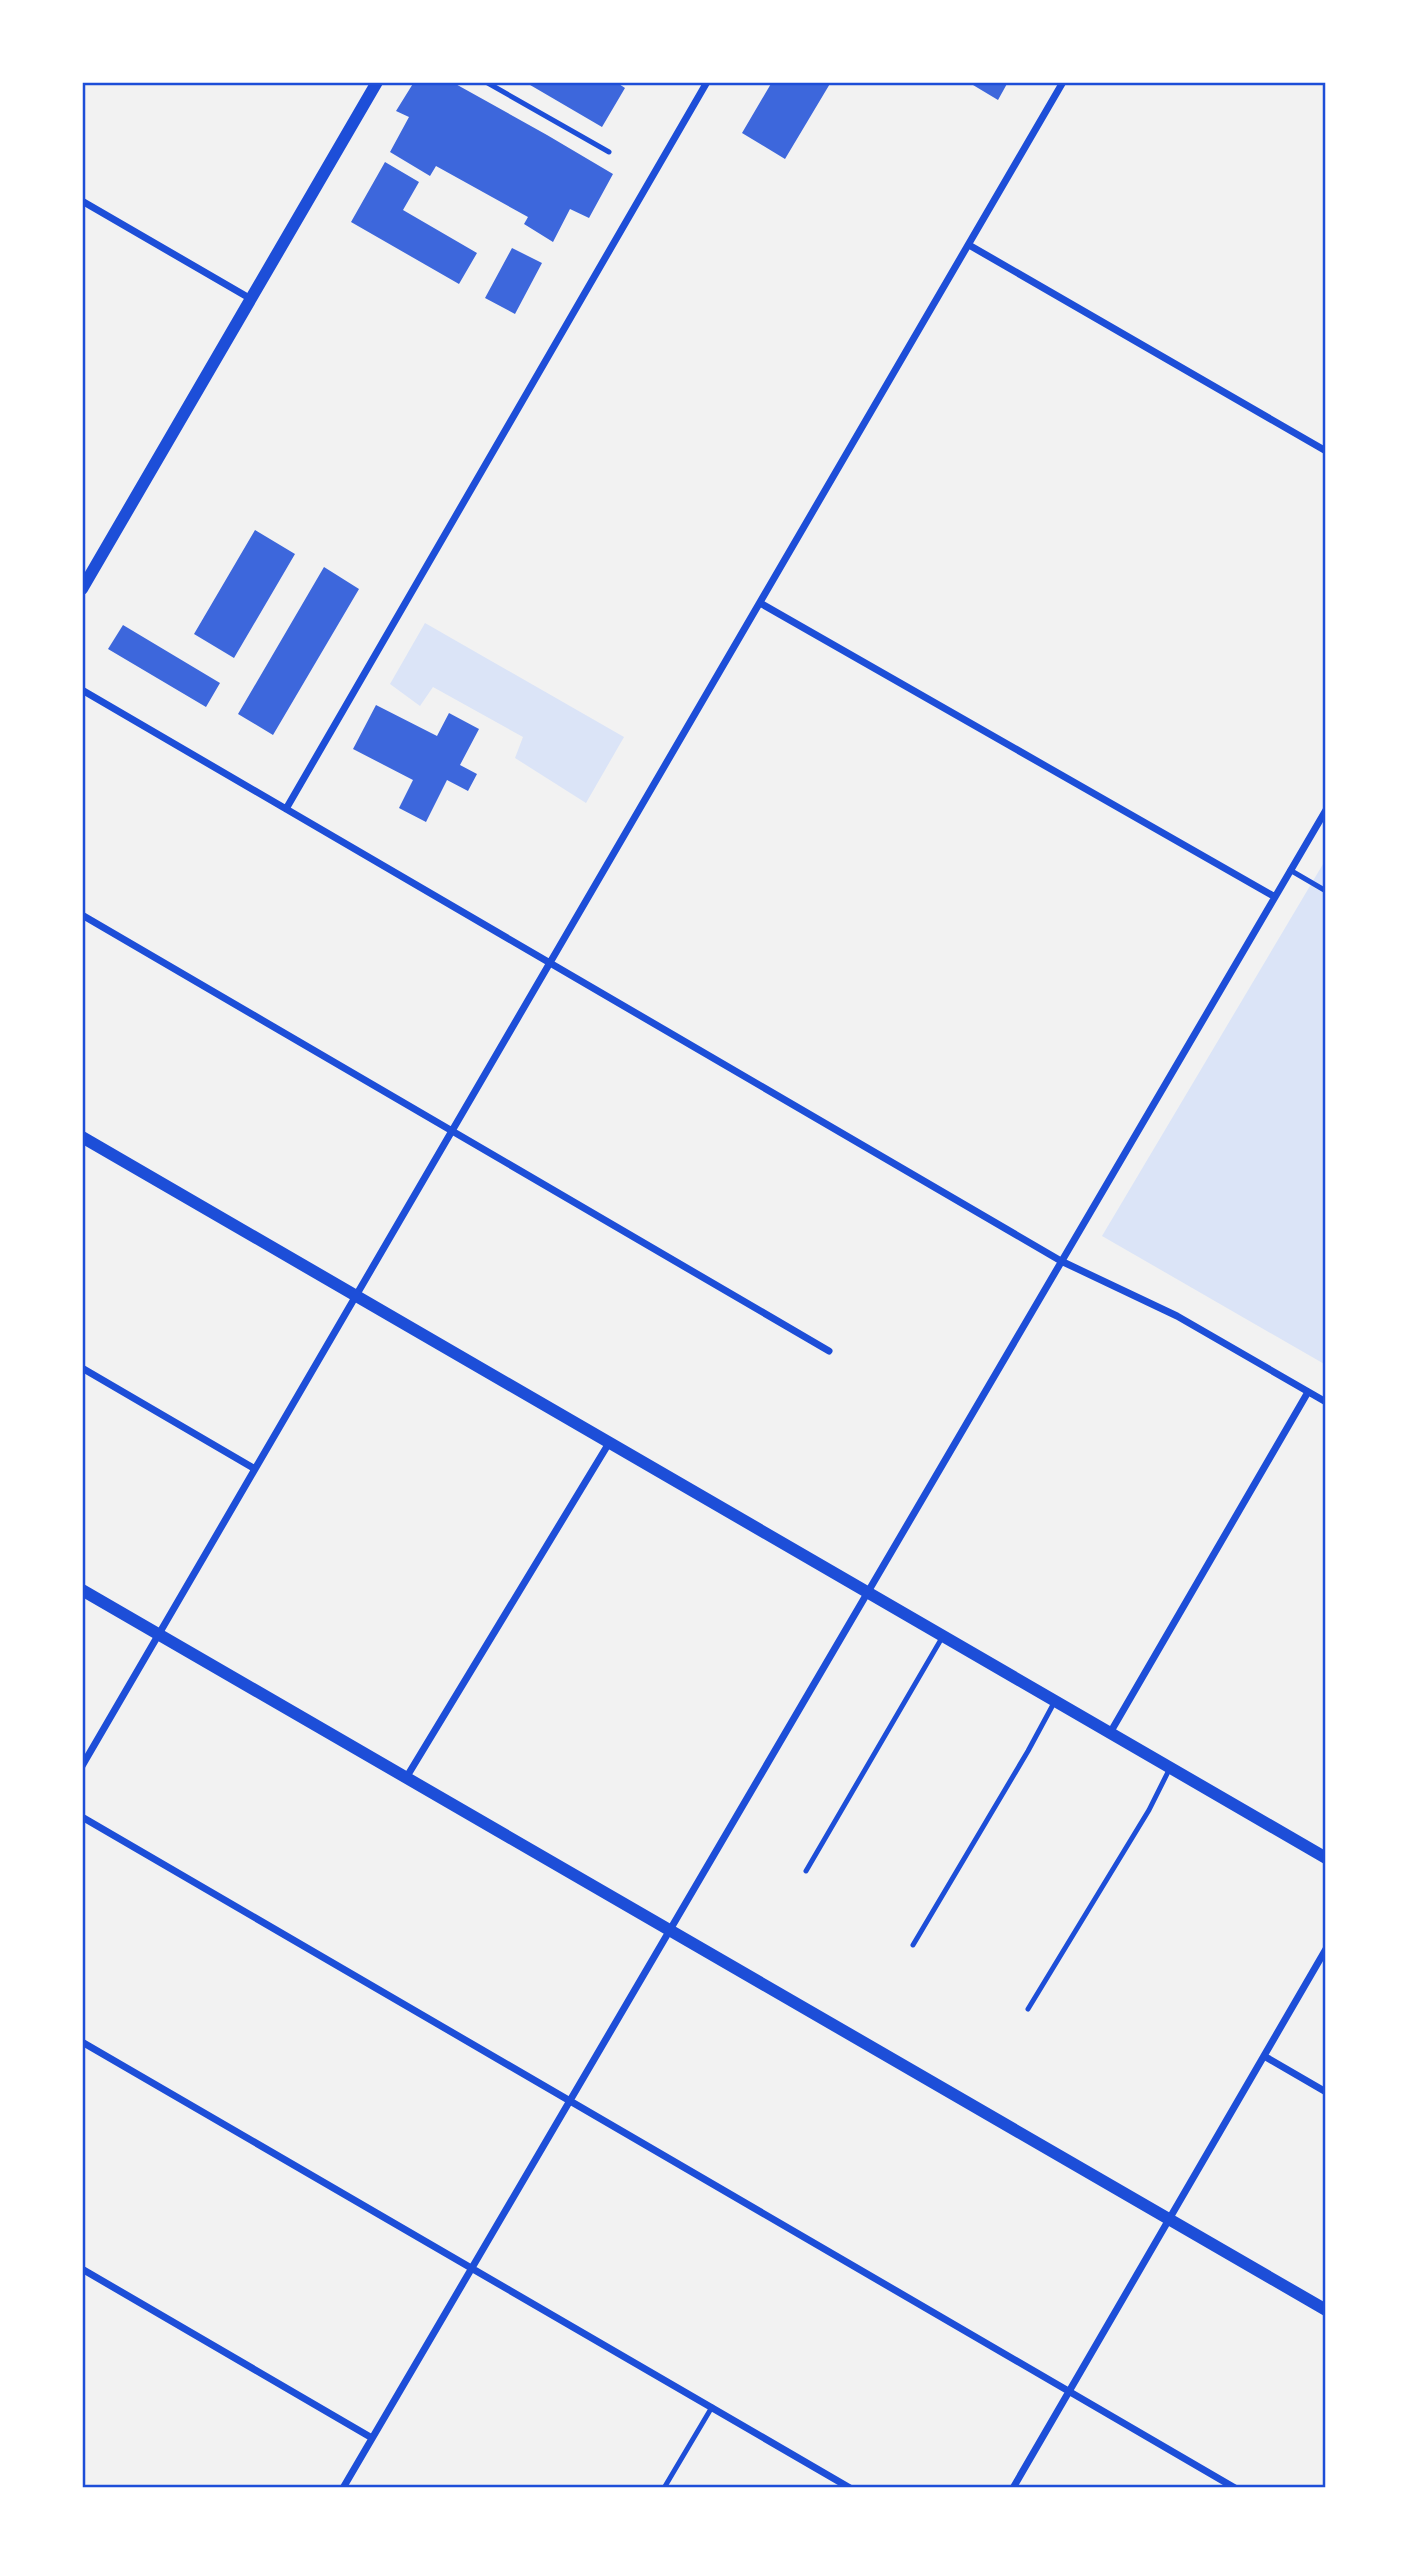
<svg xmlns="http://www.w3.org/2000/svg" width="1408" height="2570" font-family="'Crimson Pro',serif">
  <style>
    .green { fill: #dbe4f7 }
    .building { fill: #3d67dc }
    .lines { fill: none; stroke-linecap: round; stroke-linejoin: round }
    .service { stroke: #1d4ed8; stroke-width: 5 }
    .minor { stroke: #1d4ed8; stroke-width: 7 }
    .tertiary { stroke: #1d4ed8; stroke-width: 12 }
    .neatline { fill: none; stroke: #1d4ed8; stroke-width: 2.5 }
  </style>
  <rect width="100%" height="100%" fill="#f2f2f2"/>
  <path class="green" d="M425 623 624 737 586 803 515 758 523 737 433 687 420 706 390 684Z
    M1326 859V1365L1102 1236Z"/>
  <path class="building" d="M414 82H452L547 135 613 174 589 218 570 209 553 242 524 224 528 217 436 166 430 176 390 152 409 117 396 111Z
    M525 82H616L625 88 602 127Z
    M772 82H831L785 159 742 133Z
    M968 82H1008L998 100Z
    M385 162 419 182 403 210 477 253 459 284 351 222Z
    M512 248 542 263 515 314 485 298Z
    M255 530 295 554 234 658 194 634Z
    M324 567 359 589 273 735 238 714Z
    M123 625 220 683 206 707 108 649Z
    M376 705 437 736 449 713 479 729 460 765 477 774 468 791 447 780 426 822 399 808 413 780 353 749Z"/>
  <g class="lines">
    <path class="service" d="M486 82 609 152
      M1290 870 1326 891
      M806 1871 943 1636
      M913 1945 1028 1751 1055 1701
      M1028 2009 1149 1810 1170 1768
      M664 2488 712 2407"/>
    <path class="minor" d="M82 201 251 299
      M969 245 1326 451
      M760 603 1275 897
      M82 690 1061 1261 1177 1316 1326 1402
      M286 809 707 82
      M82 915 829 1351
      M82 1368 255 1469
      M1110 1733 1308 1392
      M82 1766 1063 82
      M406 1778 609 1443
      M82 1817 1235 2488
      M82 2042 850 2488
      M1264 2056 1326 2092
      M82 2269 372 2438
      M343 2488 1326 810
      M1013 2488 1326 1949"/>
    <path class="tertiary" d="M82 589 377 82
      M82 1137 1326 1858
      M82 1590 1326 2310"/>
  </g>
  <rect width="1408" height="2570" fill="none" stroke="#ffffff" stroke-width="168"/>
  <rect x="84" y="84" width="1240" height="2402" class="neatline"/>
</svg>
